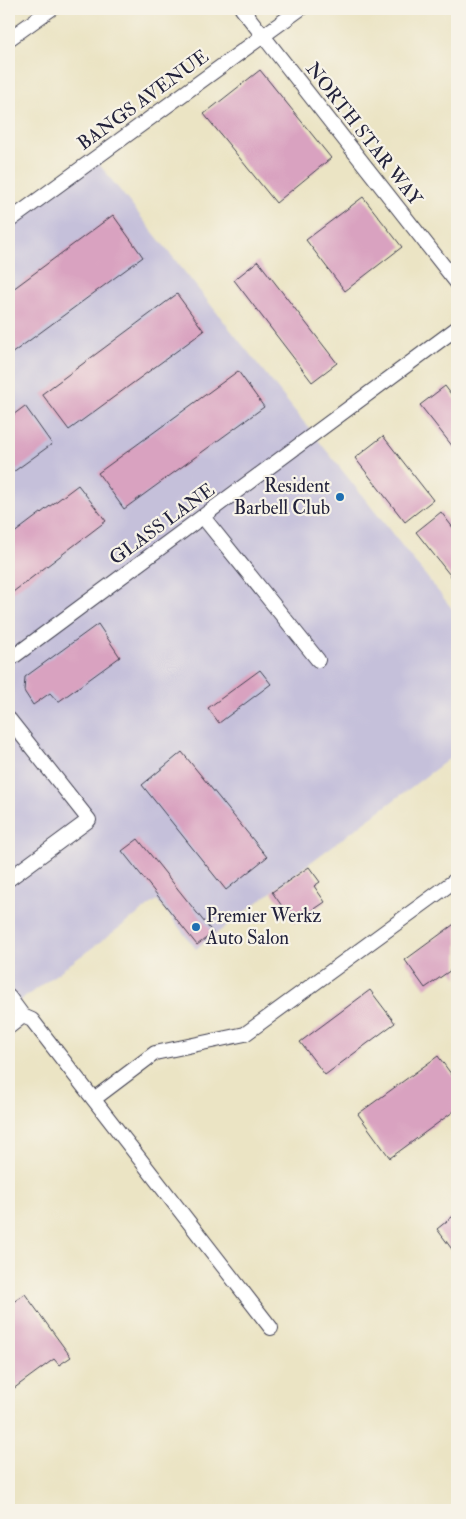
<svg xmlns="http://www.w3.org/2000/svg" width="466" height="1519" font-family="'IM FELL Double Pica',serif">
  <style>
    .industrial { fill: #c5c0da }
    .building { fill: #d9a2c0 }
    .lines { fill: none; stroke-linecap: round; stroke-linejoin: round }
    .minor-casing { stroke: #403f50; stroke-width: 16 }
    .minor { stroke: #fff; stroke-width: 14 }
    .poi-dot { fill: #1f6fb2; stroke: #f7f3e8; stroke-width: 2 }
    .labels { text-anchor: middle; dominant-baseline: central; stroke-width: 4.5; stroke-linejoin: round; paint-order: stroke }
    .street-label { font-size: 19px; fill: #22223b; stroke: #f7f3e8 }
    .poi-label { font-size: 19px; fill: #22223b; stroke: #f7f3e8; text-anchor: end }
  </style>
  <rect width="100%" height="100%" fill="#f7f3e8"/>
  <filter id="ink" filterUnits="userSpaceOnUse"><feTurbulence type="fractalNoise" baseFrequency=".02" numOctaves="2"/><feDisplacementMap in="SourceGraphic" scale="10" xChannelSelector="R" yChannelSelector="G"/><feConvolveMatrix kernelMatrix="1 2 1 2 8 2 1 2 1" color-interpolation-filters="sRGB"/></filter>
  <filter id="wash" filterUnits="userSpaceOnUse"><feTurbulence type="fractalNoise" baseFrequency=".0096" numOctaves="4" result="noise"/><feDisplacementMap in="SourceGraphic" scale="20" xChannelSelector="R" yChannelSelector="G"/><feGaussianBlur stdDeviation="1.12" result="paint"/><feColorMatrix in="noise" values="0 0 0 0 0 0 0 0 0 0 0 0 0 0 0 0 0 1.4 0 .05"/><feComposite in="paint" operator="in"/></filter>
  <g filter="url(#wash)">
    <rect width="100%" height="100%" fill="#ebe4c4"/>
    <path class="industrial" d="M95 159 457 615V753L299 871 196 949 157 900 9 1009V222Z"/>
    <g id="blocks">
      <path class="building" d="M260 70 331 158 276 203 204 114Z
        M363 197 402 247 345 291 306 240Z
        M113 215 143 257 11 354 9 351V292Z
        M258 261 337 363 312 382 234 280Z
        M177 294 204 331 69 430 42 394Z
        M238 371 264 407 124 509 98 473Z
        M445 386 457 402V452L420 405Z
        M25 406 52 444 9 475V418Z
        M383 436 433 500 405 522 355 458Z
        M78 485 106 521 9 595V537Z
        M441 512 457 533V584L416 532Z
        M98 624 120 657 58 702 50 693 33 705 24 691 25 677Z
        M260 670 271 684 219 723 208 708Z
        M182 752 267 857 226 890 142 785Z
        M138 839 213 933 197 945 122 851Z
        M309 867 320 882 314 886 325 902 294 923 272 892Z
        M457 922V978L451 970 425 988 405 960Z
        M370 990 395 1023 325 1075 300 1042Z
        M438 1056 457 1082V1109L390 1158 358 1114Z
        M457 1213V1256L437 1229Z
        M25 1294 71 1357 59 1365 54 1359 9 1392V1305Z"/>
    </g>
  </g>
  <g filter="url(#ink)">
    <use href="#blocks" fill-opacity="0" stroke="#403f50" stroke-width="1"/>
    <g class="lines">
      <g class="minor-casing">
        <path id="minor" d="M242 9 457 283
          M9 39 51 9
          M9 221 300 9
          M203 517 318 660
          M9 660 457 328
          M9 719 89 820 9 879
          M9 997 23 1016
          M23 1016 32 1020 271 1328
          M9 1027 23 1016
          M94 1099 155 1053 245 1034 457 879"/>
      </g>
      <use href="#minor" class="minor"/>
    </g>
  </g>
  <g class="poi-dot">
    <circle cx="340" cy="497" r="5"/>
    <circle cx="196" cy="927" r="5"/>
  </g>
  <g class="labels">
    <g class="street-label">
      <text transform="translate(143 100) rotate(-36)">BANGS AVENUE</text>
      <text transform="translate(364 134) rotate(52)">NORTH STAR WAY</text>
      <text transform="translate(162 524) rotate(-36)">GLASS LANE</text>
    </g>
    <g class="poi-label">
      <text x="330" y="486">Resident<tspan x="330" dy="22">Barbell Club</tspan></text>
      <text x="206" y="916" text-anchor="start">Premier Werkz<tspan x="206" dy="22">Auto Salon</tspan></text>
    </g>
  </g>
  <rect width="466" height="1519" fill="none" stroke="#f7f3e8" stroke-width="30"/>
</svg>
